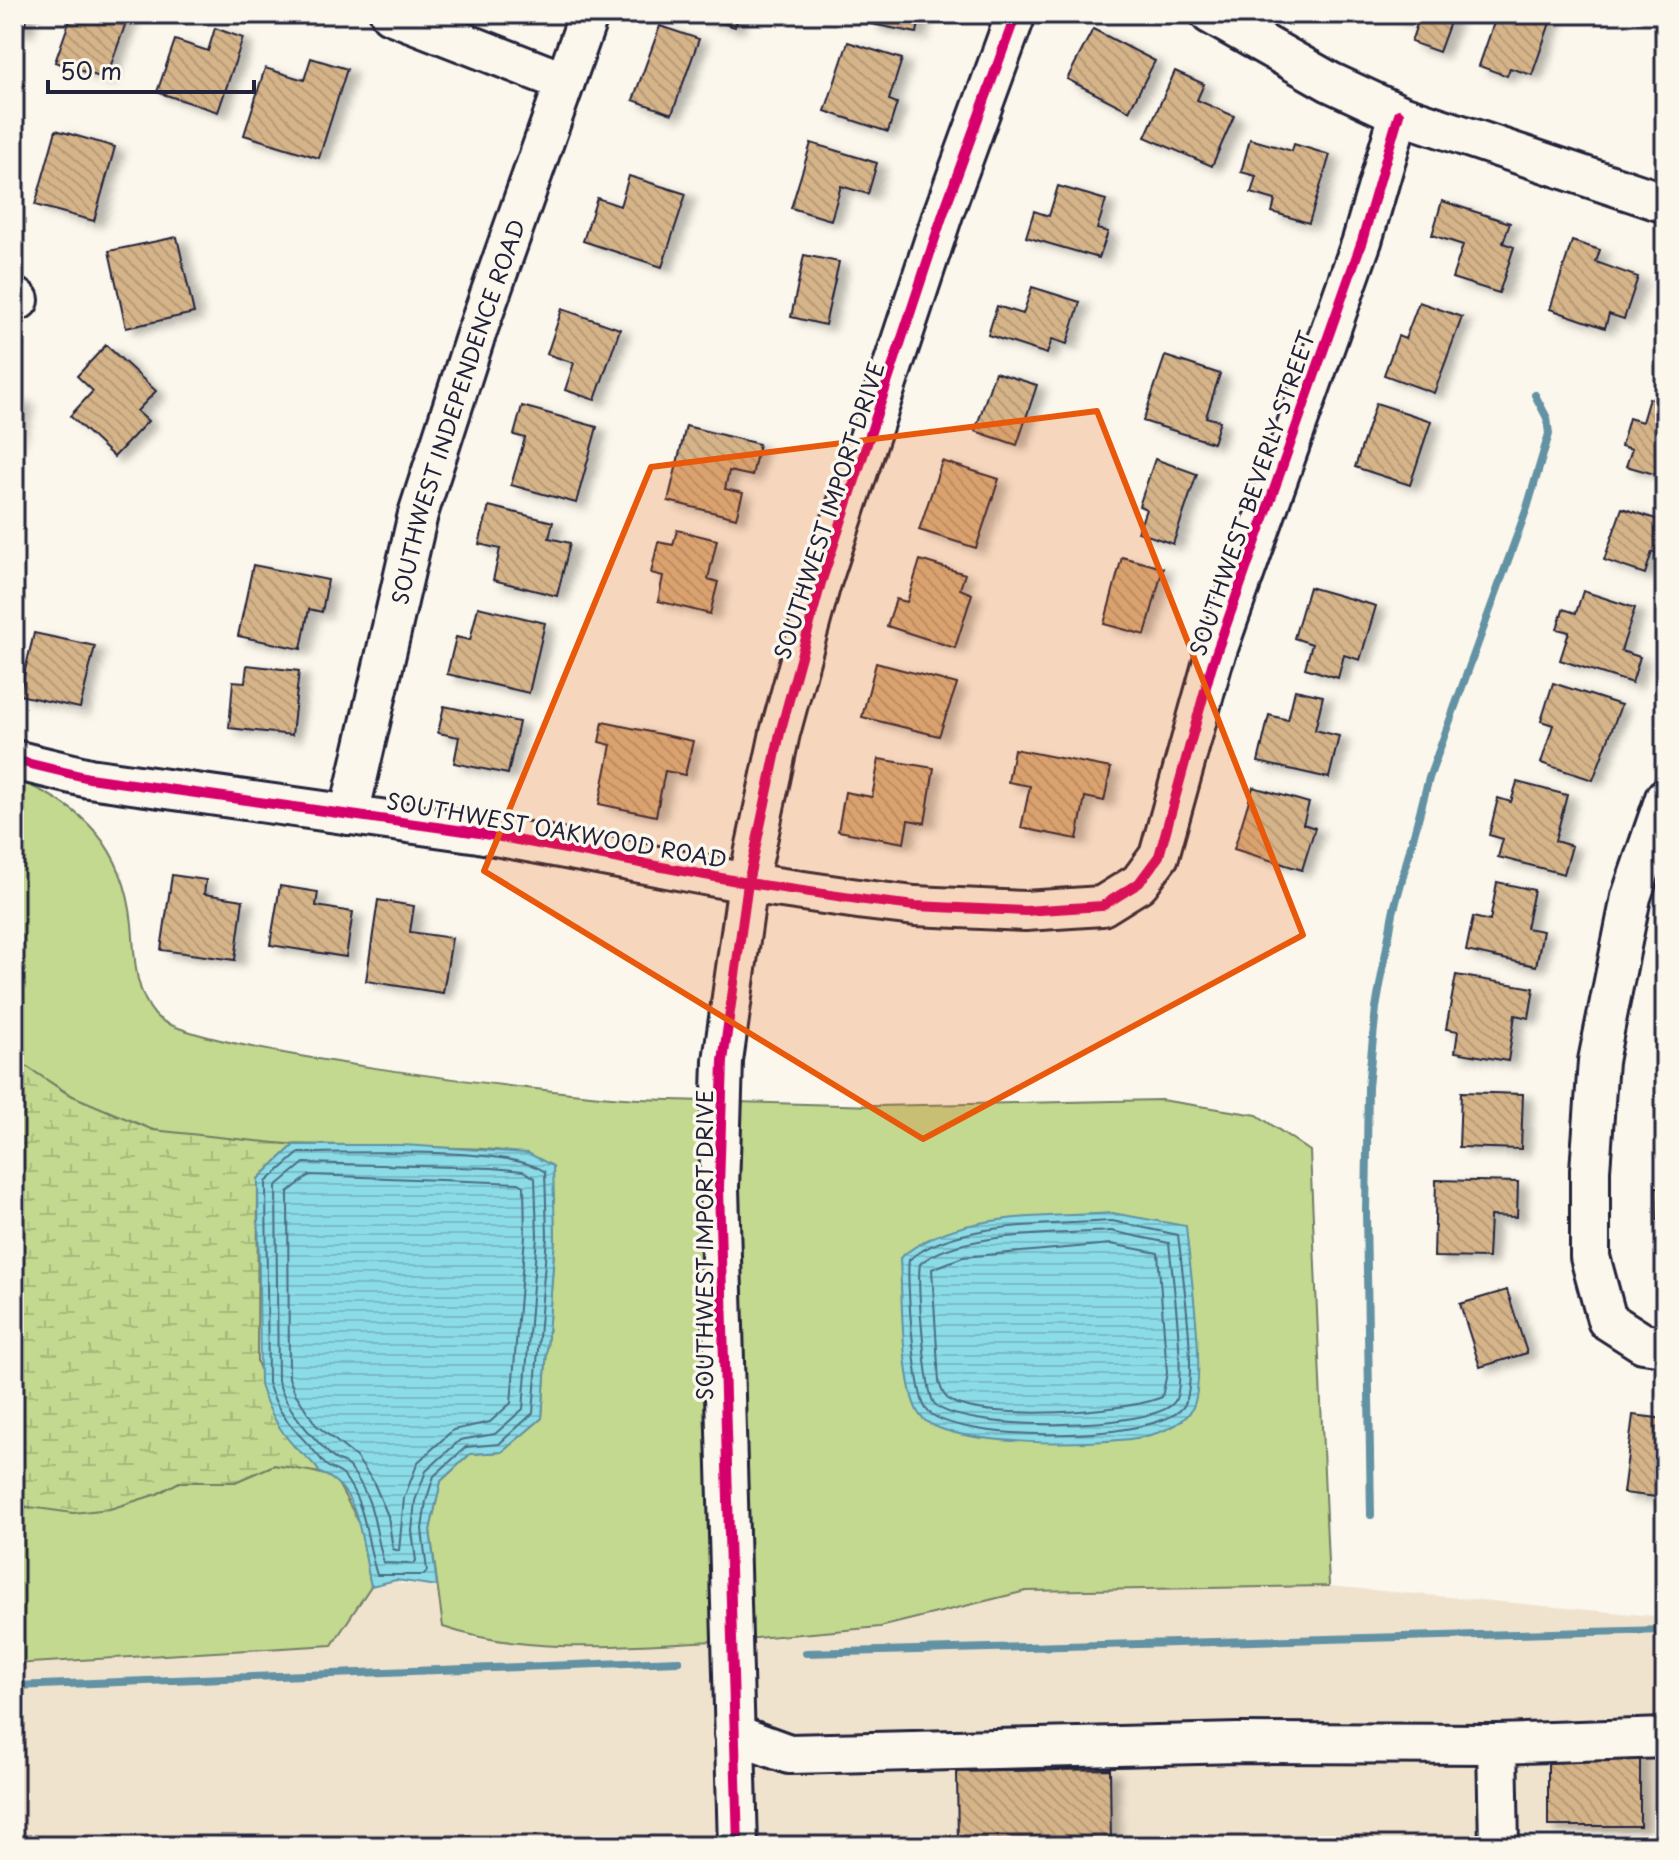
<svg xmlns="http://www.w3.org/2000/svg" width="1679" height="1860" font-family="'Playpen Sans',sans-serif">
  <style>
    .built { fill: #f0e3ce }
    .grass { fill: #c2d98f; stroke: #727e65; stroke-width: 2 }
    .wetland { fill: url(#wetland-marsh); stroke: #727e65; stroke-width: 2 }
    .water { fill: url(#water-rules); stroke: #6292a3; stroke-width: 2 }
    .lines { fill: none; stroke-linecap: round; stroke-linejoin: round }
    .shore { stroke: #4c6c80; stroke-width: 2 }
    .stream { stroke: #6292a3; stroke-width: 8 }
    .building { fill: url(#building-back-hatch); stroke: #22223b; stroke-width: 2; filter: url(#shadow) }
    .minor-casing { stroke: #22223b; stroke-width: 44 }
    .minor { stroke: #fbf7ec; stroke-width: 38 }
    .cycleway-casing { stroke: #fbf7ec; stroke-width: 15 }
    .cycleway { stroke: #d6006c; stroke-width: 10 }
    .marked { fill: #e8590c; fill-opacity: 0.2; stroke: #e8590c; stroke-width: 6; stroke-linejoin: round }
    .labels { text-anchor: middle; dominant-baseline: central; stroke-width: 7; stroke-linejoin: round; paint-order: stroke }
    .street-label { font-size: 22px; fill: #22223b; stroke: #fbf7ec }
  </style>
  <defs>
    <pattern id="wetland-marsh" width="20" height="14" patternUnits="userSpaceOnUse" patternTransform="scale(2)"><rect width="20" height="14" fill="#c2d98f"/><path d="M1 5h8M5 5V1M11 12h8M15 12V8" fill="none" stroke="#a6ba7c"/></pattern>
    <pattern id="water-rules" width="6" height="5" patternUnits="userSpaceOnUse" patternTransform="scale(2)"><rect width="6" height="5" fill="#8cdce8"/><path d="M0 2.5h6" fill="none" stroke="#78bcc8"/></pattern>
    <pattern id="building-back-hatch" width="6" height="6" patternUnits="userSpaceOnUse" patternTransform="scale(2)"><rect width="6" height="6" fill="#d6b489"/><path d="M-1 5l2 2M0 0l6 6M5-1l2 2" fill="none" stroke="#b79a77"/></pattern>
    <filter id="shadow"><feDropShadow dx="9" dy="5" stdDeviation="4" flood-color="#0004"/></filter>
  </defs>
  <rect width="100%" height="100%" fill="#fbf7ec"/>
  <filter id="ink" filterUnits="userSpaceOnUse"><feTurbulence type="fractalNoise" baseFrequency=".0125" numOctaves="2"/><feDisplacementMap in="SourceGraphic" scale="16" xChannelSelector="R" yChannelSelector="G"/><feConvolveMatrix kernelMatrix="1 2 1 2 8 2 1 2 1" color-interpolation-filters="sRGB"/></filter>
  <g filter="url(#ink)">
    <path class="built" d="M396 1576 397 1583 437 1586 443 1627 478 1639 603 1646 716 1641 723 1846H14V1664L332 1645 371 1586 395 1581Z
      M1329 1586 1665 1617V1722L1496 1728 1484 1836 1273 1846H752L745 1639 880 1627 1026 1591Z
      M1665 1754V1830L1513 1834 1511 1759Z"/>
    <path class="grass" d="M14 779C84 805 124 848 132 924 135 956 133 988 155 1015 185 1051 558 1093 623 1098 651 1100 680 1100 708 1101L716 1641C628 1645 528 1656 443 1627L430 1530 441 1481 470 1454 502 1452 542 1418 555 1237 552 1166C513 1145 466 1149 422 1147 334 1142 241 1150 154 1130 103 1118 56 1087 14 1058Z
      M1161 1100 1257 1115 1310 1151 1329 1586 1026 1591 880 1627 745 1639 736 1102 876 1106Z
      M274 1465 294 1466 335 1478 360 1524 371 1586 332 1645 14 1664V1505L32 1508 157 1494 179 1482H235Z"/>
    <path class="wetland" d="M14 1058 68 1094 153 1130 294 1145 258 1179 257 1362 294 1446 313 1461 320 1473 274 1465 235 1482H179L157 1494 110 1509 73 1513 14 1505Z"/>
    <path class="water" d="M294 1145H403L528 1153 553 1166 555 1237 542 1418 502 1452 470 1454 441 1481 430 1530 437 1586 396 1580 371 1586C362 1549 362 1487 320 1473 313 1460 304 1456 294 1446 278 1429 267 1406 260 1385L258 1179Z
      M1112 1213 1186 1226C1189 1264 1207 1376 1193 1407 1185 1425 1160 1433 1142 1437 1103 1445 941 1449 919 1414 901 1386 902 1293 900 1258 954 1211 1044 1218 1112 1213Z"/>
    <g class="lines">
      <path class="shore" d="M299 1153C347 1153 513 1146 545 1172L547 1236 533 1413 499 1444 466 1447 434 1476 426 1501 422 1529 427 1571 424 1575H377C365 1538 368 1509 344 1476 338 1469 329 1470 324 1463 300 1432 282 1425 268 1383L266 1182Z
        M304 1163 492 1168 523 1171 535 1178 537 1236 523 1409 495 1434 460 1440 426 1471 415 1501 412 1531 416 1561 413 1564 384 1563C373 1525 377 1505 351 1469 346 1462 337 1462 331 1456 309 1432 288 1413 278 1381L276 1186Z
        M310 1175 519 1183 524 1186 525 1236 511 1403 490 1422 453 1430 418 1462 404 1498 399 1551 393 1549 388 1516 373 1481 356 1457 316 1425 295 1393 289 1378 288 1192Z
        M1112 1221 1178 1235C1182 1269 1198 1377 1185 1404 1167 1443 951 1444 926 1409 915 1394 906 1280 909 1260 955 1221 1053 1225 1112 1221Z
        M1111 1231 1169 1243C1172 1273 1187 1379 1175 1401 1158 1431 955 1432 934 1403 925 1390 917 1282 920 1264 958 1231 1060 1235 1111 1231Z
        M1111 1244 1158 1253 1167 1373 1162 1397C1124 1413 990 1420 953 1402 944 1398 942 1391 939 1382L932 1269 963 1257Z"/>
      <path class="stream" d="M1371 1515 1366 1212 1368 1087 1376 1008 1393 913 1429 778 1527 508 1549 434 1547 418 1535 395
        M806 1653 1665 1630
        M14 1686 679 1661"/>
    </g>
    <path class="building" d="M14 14H28L23 31 14 28Z
      M72 14H129L106 79 55 62Z
      M692 14H739L735 27Z
      M873 14H921L917 33 871 24Z
      M1389 14H1453L1439 52 1411 42 1417 24Z
      M1497 14H1553L1532 75 1510 68 1507 76 1479 66Z
      M660 26 699 39 672 114 633 100Z
      M215 28 243 38 218 112 157 92 175 40 208 51Z
      M1093 29 1155 61 1129 111 1067 79Z
      M848 42 902 59 889 100 897 103 888 132 825 111Z
      M311 58 347 69 319 158 244 135 265 68 304 80Z
      M1175 71 1204 84 1197 100 1234 116 1212 166 1145 137Z
      M56 130 115 147 94 221 35 205Z
      M1250 139 1292 151 1294 144 1330 155 1309 223 1272 212 1275 200 1251 193 1256 176 1241 172Z
      M811 143 877 163 868 194 841 186 831 220 791 208Z
      M629 176 686 194 662 267 583 241 597 198 620 206Z
      M1058 186 1106 200 1097 229 1108 232 1099 258 1026 237 1034 211 1049 216Z
      M1442 201 1510 223 1503 243 1514 247 1499 293 1452 278 1463 245 1432 235Z
      M177 237 194 313 126 328 109 251Z
      M1572 241 1600 250 1596 262 1638 277 1624 319 1609 314 1605 328 1550 309Z
      M804 255 839 262 825 325 791 317Z
      M1032 287 1080 302 1067 344 1052 339 1047 354 988 335 997 306 1023 314Z
      M1419 302 1462 317 1434 393 1384 375 1398 336 1405 339Z
      M562 309 620 329 595 400 565 390 574 363 547 354Z
      M106 345 156 391 137 411 148 421 114 457 70 416 93 391 77 376Z
      M1165 356 1220 374 1206 417 1220 421 1213 443 1143 421Z
      M995 372 1037 385 1017 445 975 431Z
      M14 398 24 400 14 443Z
      M1649 398 1665 403V477L1626 466 1632 449 1621 446 1629 418 1642 422Z
      M1376 403 1431 421 1410 485 1355 467Z
      M522 406 597 427 576 503 511 485 525 438 514 435Z
      M686 426 759 444 752 476 729 471 725 489 743 493 736 518 668 501Z
      M1155 459 1197 474 1173 544 1138 532 1146 509 1139 506Z
      M942 461 999 479 976 548 919 530Z
      M489 506 553 522 549 538 570 543 557 596 493 580 500 549 479 544Z
      M1622 508 1665 522V556L1652 552 1645 574 1604 560Z
      M677 530 717 540 708 579 718 582 710 614 658 601 663 576 651 573 658 542 673 545Z
      M1122 557 1163 568 1145 635 1104 624Z
      M920 560 965 574 960 589 972 594 955 648 887 626 896 599 907 602Z
      M253 565 328 580 322 612 309 609 301 649 238 636Z
      M1309 587 1376 606 1360 660 1344 655 1338 678 1305 668 1312 644 1294 638Z
      M1583 591 1635 608 1621 651 1640 657 1632 683 1560 660 1569 632 1557 629 1563 609 1576 613Z
      M478 607 545 623 529 693 447 674 456 637 470 640Z
      M34 633 95 646 80 708 19 695Z
      M876 663 957 684 939 736 862 717Z
      M247 665 299 671 292 735 229 728 233 681 245 682Z
      M1553 683 1621 705 1593 780 1541 763 1553 725 1541 721Z
      M1295 690 1323 696 1315 730 1339 736 1329 778 1258 762 1269 715 1288 720Z
      M444 706 519 722 508 774 454 763 459 737 438 733Z
      M603 722 693 741 685 775 665 771 656 816 599 804 611 745 599 742Z
      M1014 749 1111 768 1104 801 1085 797 1077 839 1021 828 1030 786 1008 782Z
      M879 759 934 768 925 823 908 820 904 843 838 831 845 792 872 797Z
      M1517 782 1567 795 1555 841 1572 846 1564 874 1498 857 1503 839 1489 835 1498 798 1511 802Z
      M1253 787 1309 803 1303 824 1315 828 1302 870 1234 849Z
      M172 875 206 880 204 894 243 900 235 960 161 950Z
      M1497 882 1534 890 1526 928 1543 931 1536 966 1466 951 1473 917 1490 921Z
      M280 886 318 892 316 906 353 912 346 957 270 945Z
      M378 900 414 906 410 932 452 938 443 993 366 981Z
      M1456 975 1534 988 1529 1018 1515 1015 1508 1061 1455 1052 1458 1031 1446 1029Z
      M1461 1092 1523 1094 1521 1149 1459 1147Z
      M1436 1180 1518 1182 1517 1217 1490 1216 1488 1258 1434 1257Z
      M1656 1187H1665V1220H1657Z
      M1507 1290 1527 1353 1480 1367 1460 1304Z
      M1633 1415 1665 1419V1498L1623 1493Z
      M1660 1746H1665V1825H1660Z
      M1548 1752H1640V1826H1548Z
      M1110 1769 1111 1846H958L957 1772Z"/>
    <g class="lines">
      <g class="minor-casing">
        <g id="minor">
          <path d="M390 14 565 82"/>
          <path d="M1210 14 1330 82 1399 114 1665 203"/>
          <path d="M14 298 19 300"/>
          <path d="M14 760 89 778 479 833 748 883 865 900 915 906 1025 911 1102 906 1139 883 1159 856 1212 665 1362 241 1399 114"/>
          <path d="M1665 798 1631 897 1598 1061 1590 1170V1257L1607 1320 1643 1343 1665 1346"/>
          <path id="s1" d="M349 815 418 514 475 337 589 14"/>
          <path d="M734 1734 789 1754 1238 1743 1497 1744"/>
          <path d="M738 1846 719 1188 723 1061 748 883 780 733 821 583 943 214 1016 14"/>
          <path d="M1499 1846 1497 1744 1665 1738"/>
        </g>
      </g>
      <use href="#minor" class="minor"/>
      <g class="cycleway-casing">
        <path id="cycleway" d="M14 760 89 778 479 833 748 883 865 900 915 906 1025 911 1102 906 1139 883 1159 856 1212 665 1362 241 1399 114
          M738 1846 719 1188 723 1061 748 883 780 733 821 583 943 214 1016 14"/>
      </g>
      <use href="#cycleway" class="cycleway"/>
    </g>
  </g>
  <path class="marked" d="M1097 411 1303 935 923 1139 484 871 651 467Z"/>
  <g class="labels">
    <g class="street-label">
      <text stroke="none"><textPath href="#s1" startOffset="418">SOUTHWEST INDEPENDENCE ROAD</textPath></text>
      <text transform="translate(1251 493) rotate(-71)">SOUTHWEST BEVERLY STREET</text>
      <text transform="translate(828 510) rotate(-72)">SOUTHWEST IMPORT DRIVE</text>
      <text transform="translate(557 829) rotate(10)">SOUTHWEST OAKWOOD ROAD</text>
      <text transform="translate(703 1245) rotate(-90)">SOUTHWEST IMPORT DRIVE</text>
    </g>
  </g>
  <rect width="1679" height="1860" fill="none" stroke="#fbf7ec" stroke-width="48"/>
  <rect x="24" y="24" width="1631" height="1812" fill="none" stroke="#22223b" stroke-width="3" filter="url(#ink)"/>
  <path d="M48 80v12h206v-12" fill="none" stroke="#22223b" stroke-width="4"/>
  <text x="60" y="80" font-size="24" fill="#22223b" stroke="#fbf7ec" stroke-width="6" paint-order="stroke">50 m</text>
</svg>
